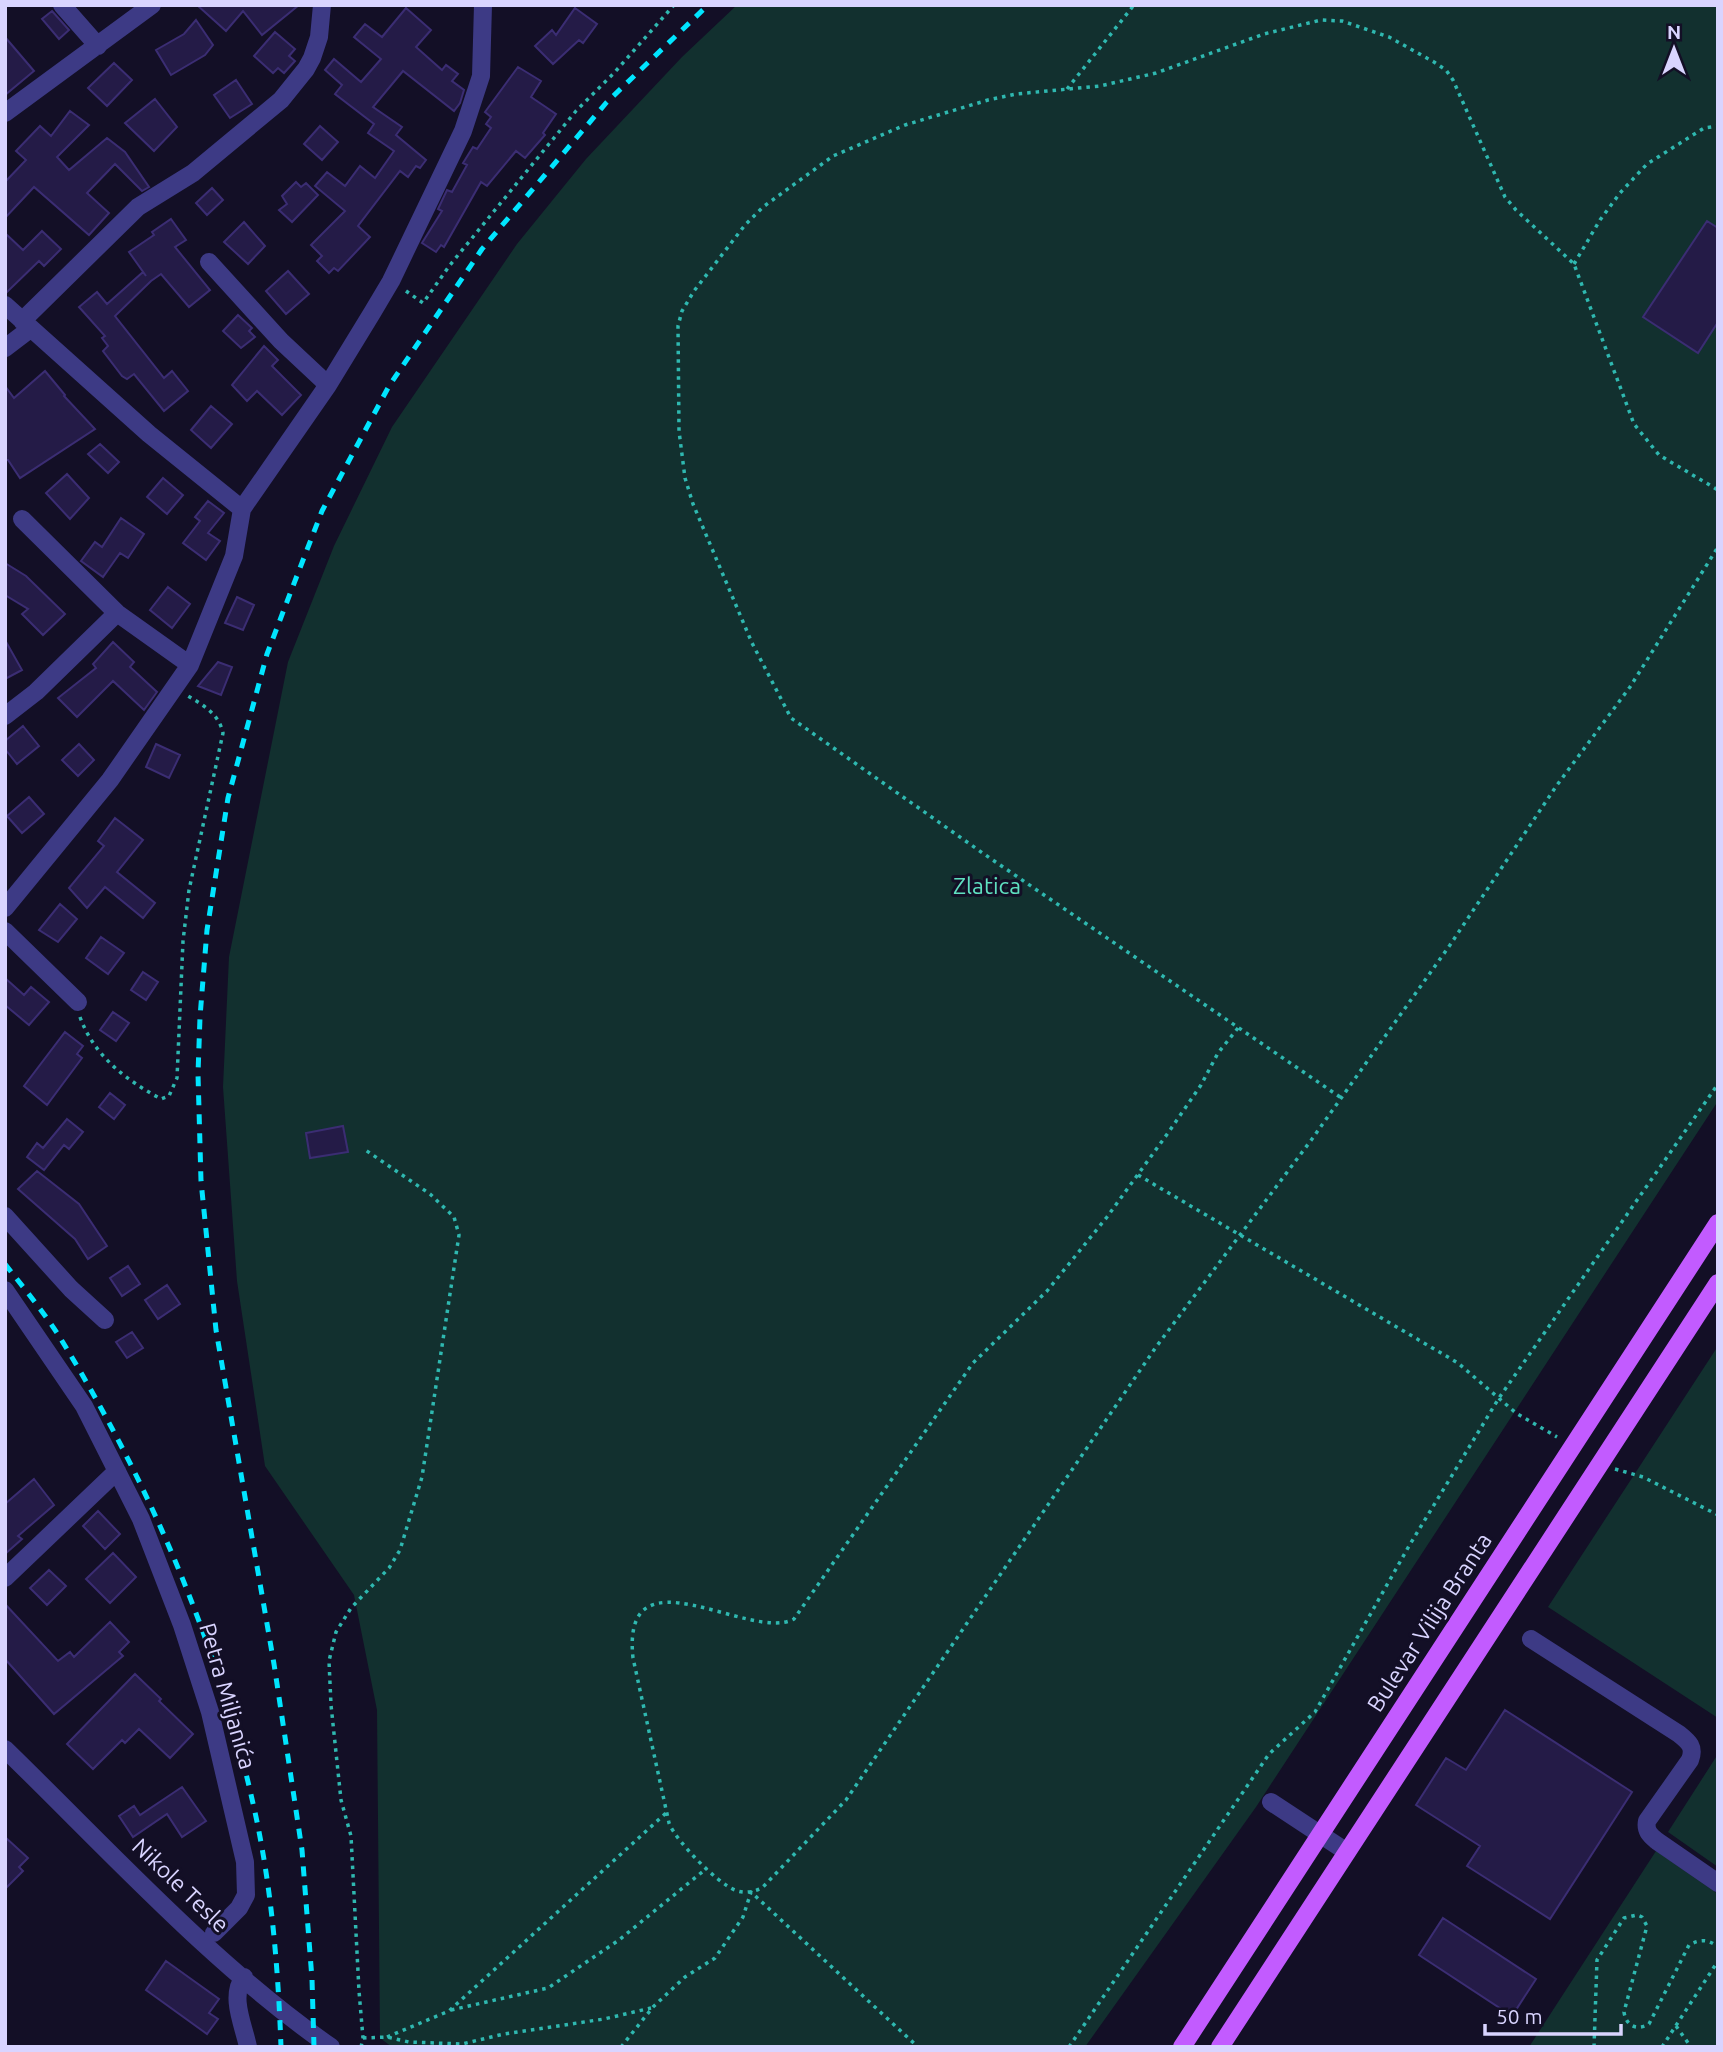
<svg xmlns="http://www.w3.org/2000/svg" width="1723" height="2052" font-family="Ubuntu,sans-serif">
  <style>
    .green { fill: #12302f }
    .building { fill: #241b47; stroke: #3b2d73; stroke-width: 2 }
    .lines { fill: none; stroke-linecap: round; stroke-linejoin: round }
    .path { stroke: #2fb8b0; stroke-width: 3.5; stroke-dasharray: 3.5 5; stroke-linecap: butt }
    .minor { stroke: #3d3a85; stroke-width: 18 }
    .major { stroke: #c25bff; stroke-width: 18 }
    .rail { stroke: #00e5ff; stroke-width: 5; stroke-dasharray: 10 9; stroke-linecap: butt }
    .labels { text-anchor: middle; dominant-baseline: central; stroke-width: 6; stroke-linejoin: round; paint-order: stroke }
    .park-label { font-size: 23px; fill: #5fe0c0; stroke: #130f26 }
    .street-label { font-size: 23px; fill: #d9d4ff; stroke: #130f26 }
  </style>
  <rect width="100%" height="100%" fill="#130f26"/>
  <path class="green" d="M737 5H1718V1101L1256 1807 1085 2047H392L380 2038 377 1710 354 1595 265 1466 237 1281 223 1087 229 957 288 662 334 546 392 427 517 244 586 159 682 57Z
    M1718 1346V1718L1548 1607Z
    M1718 1754V1867L1668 1832Z
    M1656 1851 1718 1894V2047H1529Z"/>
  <path class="building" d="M197 5H299L262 35 243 11 226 31Z
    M406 8 431 30 416 47 442 70 446 65 458 74 452 81 464 90 460 103 454 111 403 71 373 107 402 127 396 135 426 160 420 168 416 166 408 177 400 171 358 226 370 237 338 271 334 268 329 273 317 261 322 256 311 245 345 211 315 186 327 172 345 186 360 166 375 178 394 151 368 133 374 124 335 94 342 85 325 70 334 59 361 82 381 59 354 37 365 24 382 37Z
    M575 8 597 24 583 43 579 40 553 64 535 46 552 30 556 35Z
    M52 11 69 30 59 39 42 19Z
    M196 20 213 45 205 55 171 75 156 50 184 34Z
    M275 32 295 49 289 56 295 61 284 73 278 68 273 73 254 56Z
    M5 37 34 71 5 95Z
    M114 63 132 80 107 106 88 88Z
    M518 67 541 81 531 97 556 114 543 133 545 135 525 158 516 151 487 186 481 182 444 247 441 245 436 252 422 243 442 211 438 209 447 190 452 192 467 165 463 163 473 147 477 149 491 128 486 124 491 117 485 112Z
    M236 80 252 104 230 118 214 95Z
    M155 99 177 127 154 151 125 123Z
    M70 111 89 125 57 157 69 170 107 138 125 152 149 187 142 191 115 164 87 193 109 213 89 235 34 187 5 218V182L26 160 16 151 40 126 51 136Z
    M320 126 338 142 322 160 304 144Z
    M296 182 301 187 306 183 318 195 292 222 279 210 287 204 282 196Z
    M212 188 223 200 207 215 196 203Z
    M171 219 186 240 175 247 210 290 189 307 161 274 151 281 115 316 164 378 172 371 188 391 164 411 134 374 127 379 122 376 103 351 108 346 102 338 105 336 79 307 97 292 107 304 143 272 146 276 129 252 154 235 152 232Z
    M1707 221 1718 228V322L1698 353 1643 317Z
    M244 222 265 246 248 264 224 242Z
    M42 231 61 249 44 266 39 261 5 294V233L23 250Z
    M288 271 309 294 286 314 266 291Z
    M238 315 252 328 249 331 255 337 241 348 223 331Z
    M264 346 278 360 272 366 301 395 282 415 257 391 247 401 232 385Z
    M45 371 65 395 64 396 95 429 20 478 8 460H5V386L14 398Z
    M211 406 232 424 211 448 191 430Z
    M100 444 119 462 108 473 88 454Z
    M67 474 89 498 70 519 46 493Z
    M163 478 183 495 167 514 147 497Z
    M208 501 224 513 208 533 220 541 206 560 183 543 200 521 195 517Z
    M121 518 144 534 128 558 120 553 103 577 81 561 95 542 102 547Z
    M5 563 26 576 65 614 43 635 22 614 28 609 5 595Z
    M168 587 190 604 172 628 150 610Z
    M237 597 254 605 243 630 225 623Z
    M5 640 22 670 5 679Z
    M113 642 134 662 130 667 157 692 144 710 113 681 77 717 58 698 96 668 93 664Z
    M218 662 232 667 221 695 198 686Z
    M23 726 39 746 17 764 5 749V741Z
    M79 744 94 760 78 776 62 760Z
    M156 744 180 755 169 778 146 767Z
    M29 797 44 814 22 833 7 816Z
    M115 818 143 840 117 872 155 903 143 918 105 887 87 908 69 888 104 846 98 841Z
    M60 904 77 919 58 942 39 930Z
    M101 937 124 953 108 974 86 958Z
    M143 972 158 982 146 1000 131 990Z
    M5 978 24 995 31 987 49 1002 29 1025 5 1005Z
    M113 1012 129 1023 116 1041 100 1030Z
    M65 1032 83 1046 77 1054 82 1058 47 1105 24 1086Z
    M110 1093 125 1105 114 1119 99 1107Z
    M67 1119 83 1132 69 1149 64 1145 44 1170 27 1157 37 1143 43 1148Z
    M343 1126 348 1152 310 1158 306 1133Z
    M37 1171 79 1204 107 1246 88 1259 75 1239 18 1189Z
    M128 1266 140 1284 122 1296 110 1278Z
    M167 1285 180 1304 158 1319 145 1300Z
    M132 1332 143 1348 127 1358 116 1342Z
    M34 1479 54 1505 18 1536 22 1539 5 1554V1504Z
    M98 1511 120 1534 105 1549 83 1526Z
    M113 1553 136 1577 110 1603 86 1579Z
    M49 1570 66 1586 47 1605 30 1588Z
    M5 1604 58 1661 70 1652 74 1657 110 1622 129 1642 119 1652 123 1656 54 1714 5 1659Z
    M135 1674 161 1699 159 1701 193 1734 170 1758 139 1729 125 1743 122 1740 93 1769 67 1744Z
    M1505 1710 1632 1792 1550 1919 1467 1866 1480 1846 1416 1805 1446 1758 1466 1770Z
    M182 1787 206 1821 182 1837 167 1814 133 1837 119 1816 134 1806 140 1815Z
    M5 1837 28 1858 19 1867 23 1871 5 1889Z
    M1443 1918 1536 1979 1512 2016 1419 1955Z
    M166 1961 219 1999 209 2013 218 2019 207 2034 146 1990Z"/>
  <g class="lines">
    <path class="path" d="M1067 89 1134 5
      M1574 264 1600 220 1620 193 1647 164 1704 128 1718 126
      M406 291 423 303 450 265 576 111 614 73 674 5
      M80 1017C94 1056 126 1080 161 1099L169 1096 177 1078 183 941 189 890 223 733C219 714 203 705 188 696
      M1238 1028 1218 1053 1201 1085 1168 1133 1107 1217 1047 1291 973 1363 794 1619C750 1643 621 1545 633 1658L669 1823C676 1841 717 1883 735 1890 744 1894 753 1892 762 1888L846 1800 1156 1347 1312 1139 1450 945 1557 785 1630 687 1718 547
      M1340 1097 984 854 791 718 752 643 693 504 685 478 679 431 678 326 682 311 694 291 745 225 763 207 833 156 905 125 988 100 1016 94 1100 86 1156 73 1264 34 1321 20 1342 21 1389 37 1434 62 1446 70 1453 80 1505 197 1516 210 1574 264 1634 424 1659 455 1718 490
      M1138 1175 1458 1363 1516 1413 1557 1437
      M1615 1469 1643 1477 1718 1515
      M451 2010 548 1988 619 1940 707 1868
      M1676 2026 1691 2047
      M387 2037 449 2011 666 1813
      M363 2038 387 2037 409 2042 462 2044 504 2034 604 2019 651 2008
      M361 2047 363 2038 359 1991 351 1836 341 1800 331 1705 329 1661 336 1632 351 1608 389 1568 400 1550 422 1477 459 1235 454 1217 430 1194 364 1149
      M621 2047 653 2007 685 1977 715 1958 743 1917 751 1892 918 2047
      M1069 2047 1269 1754 1315 1712 1409 1546 1499 1398 1718 1084
      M1594 2047 1597 1960 1624 1918 1637 1915 1642 1917 1647 1926 1624 2012C1626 2026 1637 2031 1649 2024L1689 1945C1700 1939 1708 1939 1718 1947
      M1662 2047 1718 1961"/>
    <path class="minor" d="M62 5 98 46
      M5 113 152 5
      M209 262 281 341 328 385
      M5 305 149 434 242 509
      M22 321 138 207 193 173 281 100 306 69 312 58 319 37 322 5
      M5 348 30 329
      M22 519 117 613 190 665
      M5 716 36 692 117 613
      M5 908 110 780 190 665 234 556 242 509 328 385 372 313 391 281 463 131 481 76 483 5
      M5 931 78 1002
      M5 1216 71 1289 105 1320
      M5 1290 84 1406 141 1519 182 1625 210 1712 245 1862 246 1895 239 1908 214 1933
      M5 1578 117 1471
      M1531 1639 1679 1734C1689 1742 1695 1747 1690 1760L1647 1821C1645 1831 1650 1835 1657 1841L1718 1883
      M5 1749C108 1849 214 1966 331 2047
      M1271 1802 1347 1852
      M244 1977C229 1996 244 2026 248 2047"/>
    <path class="major" d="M1182 2047 1718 1223
      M1220 2047 1718 1283"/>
    <path class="rail" d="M5 1264C23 1287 43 1311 59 1336 147 1479 215 1635 252 1799 271 1880 278 1964 281 2047
      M314 2047 312 1979 302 1850 274 1664 216 1330 201 1181 198 1074 200 1017 207 930 228 798 267 654 293 586 322 511 389 386 482 249 606 103 708 5"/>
  </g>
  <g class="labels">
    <g class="park-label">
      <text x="987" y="885">Zlatica</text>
    </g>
    <g class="street-label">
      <text transform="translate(1429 1622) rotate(-57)">Bulevar Vilija Branta</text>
      <text transform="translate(228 1696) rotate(74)">Petra Miljanića</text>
      <text transform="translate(181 1885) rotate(44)">Nikole Tesle</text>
    </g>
  </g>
  <rect width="1723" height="2052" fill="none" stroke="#d9d4ff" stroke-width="14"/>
  <g transform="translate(1674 49)" stroke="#130f26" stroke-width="5" paint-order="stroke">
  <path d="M0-5L12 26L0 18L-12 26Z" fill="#d9d4ff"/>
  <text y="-10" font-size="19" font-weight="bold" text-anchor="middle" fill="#d9d4ff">N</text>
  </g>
  <path d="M1485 2024v10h136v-10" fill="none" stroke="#d9d4ff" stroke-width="3.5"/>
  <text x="1496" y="2024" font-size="21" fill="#d9d4ff" stroke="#130f26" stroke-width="5" paint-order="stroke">50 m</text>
</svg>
